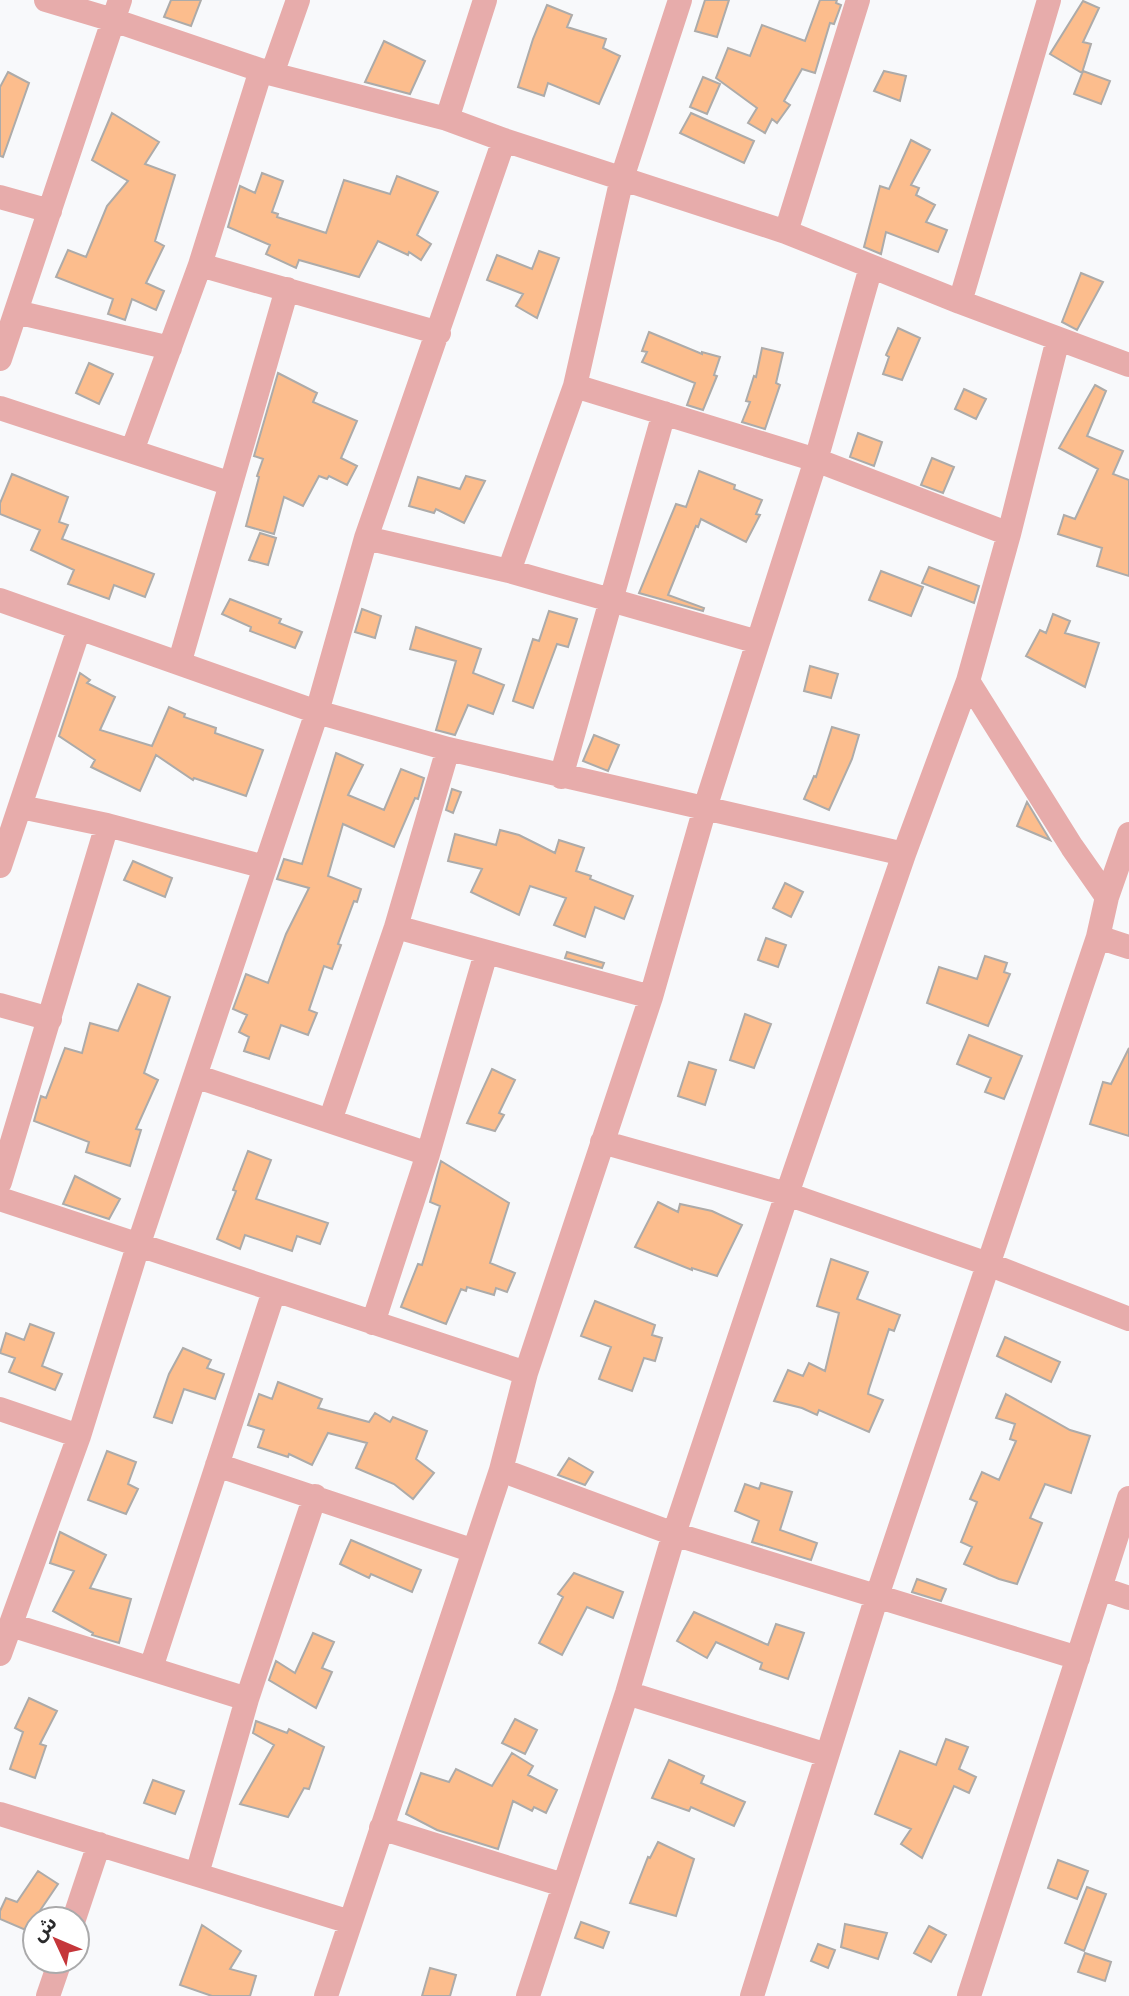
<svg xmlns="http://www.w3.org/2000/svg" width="1129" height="1996" font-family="'Exo 2','Noto Sans Arabic',sans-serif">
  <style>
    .building { fill: #fcbd8d; stroke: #adaba9; stroke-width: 2 }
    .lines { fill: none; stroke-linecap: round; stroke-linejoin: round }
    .minor { stroke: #e7acab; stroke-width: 24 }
  </style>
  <rect width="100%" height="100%" fill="#f8f9fb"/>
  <path class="building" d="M171 0H201L191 26 164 17Z
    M705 0H729L717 37 695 31Z
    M820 0H837L836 3 841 5 834 24 830 23 815 73 802 69 784 101 790 105 777 123 772 119 765 133 748 123 757 108 716 78 728 48 750 56 762 25 805 41Z
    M1083 1 1099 8 1083 42 1091 44 1082 73 1050 54Z
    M547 5 572 15 567 27 606 39 603 48 620 56 599 104 548 83 544 96 518 87 533 39Z
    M384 41 425 61 410 94 365 82Z
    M884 71 906 76 900 101 874 91Z
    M1083 71 1110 81 1101 104 1074 94Z
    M8 72 29 83 3 157 0 156V87Z
    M703 77 720 84 707 114 690 107Z
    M112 113 159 142 145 164 175 175 155 241 164 246 146 283 164 291 156 310 132 299 125 320 108 314 113 299 56 277 68 250 86 257 107 206 128 181 92 160Z
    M691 113 754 141 744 163 680 133Z
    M911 140 930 150 911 185 919 188 916 195 935 205 926 222 947 230 938 252 886 232 881 254 864 247 880 186 889 189Z
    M262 173 283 181 272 212 278 214 277 217 326 233 344 180 390 194 397 176 438 192 417 235 431 244 421 260 409 252 408 255 378 241 359 277 299 260 296 268 266 254 270 245 228 227 240 186 255 193Z
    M539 251 559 258 537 318 516 306 523 294 487 280 497 255 532 269Z
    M1081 273 1103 282 1077 330 1062 322Z
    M898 328 920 338 902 380 883 374 889 357 886 355Z
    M649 332 702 354V352L720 357 714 375 717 376 703 410 687 405 695 383 642 362 647 352 642 351Z
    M762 348 783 353 776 383 780 385 765 429 742 422 750 402 746 401 754 376 756 377Z
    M89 363 113 374 99 404 76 393Z
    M278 373 317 393 313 402 357 421 341 458 357 466 347 485 329 476 327 479 319 476 303 506 284 497 274 534 246 526 259 477 257 476 263 459 254 456Z
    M1095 385 1106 391 1087 436 1123 451 1113 474 1129 480V576L1097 566 1102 548 1058 534 1064 515 1075 519 1098 469 1059 448Z
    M964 389 986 399 976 419 955 409Z
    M858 433 882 442 874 466 850 457Z
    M932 458 954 467 943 493 921 485Z
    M699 471 735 485 734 489 762 500 756 514 760 515 746 542 701 519 698 527 696 526 668 595 704 608 703 611 639 593 676 504 686 507Z
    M12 474 68 497 59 522 68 525 62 539 154 574 145 597 114 585 109 599 68 584 74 570 31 550 40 530 0 514V503Z
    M466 476 485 481 464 523 436 509 434 513 409 506 418 477 460 489Z
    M260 533 276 538 268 565 249 560Z
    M929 567 979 586 974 603 922 583Z
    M881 571 923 587 911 616 869 600Z
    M230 599 281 619 279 623 302 632 295 648 250 631 251 627 222 614Z
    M362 609 381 616 375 638 355 632Z
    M549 611 577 619 568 647 557 644 533 708 513 701 533 639 539 641Z
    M1053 614 1070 621 1065 633 1099 643 1085 687 1026 656 1040 630 1046 633Z
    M416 627 481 649 473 673 504 685 493 714 468 705 455 735 436 730 456 661 410 649Z
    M810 666 838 674 831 698 804 691Z
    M80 673 90 680 87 683 115 697 100 730 152 746 169 707 185 714 184 717 216 728 215 733 263 750 246 796 194 778 193 780 156 755 140 791 91 767 95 760 59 736Z
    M832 727 859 735 852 759 829 810 804 799 814 776 816 777Z
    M594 735 619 745 608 771 583 761Z
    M336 753 363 765 348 795 384 810 401 769 424 778 418 799 415 798 394 847 343 824 328 876 361 889 357 902 354 901 338 944 341 945 332 969 324 966 309 1010 317 1013 308 1035 281 1025 269 1059 244 1051 249 1037 239 1032 247 1015 233 1009 246 974 268 983 286 934 309 888 277 879 284 859 302 864Z
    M452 789 461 792 453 813 446 810Z
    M1027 802 1050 840 1017 826Z
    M500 830 519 835 555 853 559 840 584 848 576 871 591 876 590 879 633 896 624 919 595 907 585 937 554 925 566 898 530 886 519 915 471 892 482 869 448 861 455 834 496 845Z
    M133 861 172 878 165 897 124 880Z
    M785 883 803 892 791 917 773 908Z
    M766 938 786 945 778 967 758 960Z
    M567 952 604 963 602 968 565 958Z
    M985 956 1007 963 1004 972 1010 974 988 1026 927 1003 939 967 977 979Z
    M138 984 170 997 144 1073 158 1080 136 1129 141 1130 130 1166 86 1152 89 1142 34 1121 41 1096 46 1098 65 1048 82 1053 90 1023 118 1031Z
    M745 1014 771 1024 754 1068 730 1060Z
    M969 1035 1022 1056 1004 1099 985 1092 991 1078 957 1064Z
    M1129 1048V1136L1090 1124 1103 1082 1111 1084Z
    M689 1062 716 1070 705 1105 678 1096Z
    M492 1069 515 1080 499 1113 504 1115 495 1131 467 1123Z
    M248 1151 271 1160 256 1199 328 1223 320 1244 297 1236 292 1251 245 1235 240 1249 217 1239 236 1191 233 1190Z
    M441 1161 509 1203 490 1263 515 1273 507 1292 496 1288 494 1295 467 1287 466 1291 461 1289 446 1324 401 1307 418 1264 422 1265 440 1206 430 1202Z
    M75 1176 120 1199 109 1219 63 1204Z
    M658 1202 678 1212 680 1204 712 1211 742 1225 717 1276 692 1268V1270L635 1247Z
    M831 1259 868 1272 857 1299 900 1315 894 1331 889 1329 869 1389 868 1394 883 1400 869 1432 819 1410 817 1415 802 1408 774 1401 788 1370 803 1376 809 1363 825 1371 839 1313 817 1306Z
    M595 1301 655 1325 652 1335 662 1338 655 1361 644 1358 632 1391 599 1379 611 1347 581 1336Z
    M30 1324 54 1333 42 1366 62 1374 55 1390 9 1372 15 1358 0 1353 6 1333 24 1340Z
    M1005 1337 1060 1362 1051 1382 997 1356Z
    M183 1348 211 1360 207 1368 224 1374 215 1399 184 1389 172 1423 154 1417 169 1374Z
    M278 1382 322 1399 318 1408 369 1422 375 1413 390 1422 393 1417 427 1431 416 1459 434 1473 413 1499 394 1484 356 1468 367 1443 328 1433 312 1465 289 1454 288 1457 258 1447 264 1430 248 1425 259 1394 272 1399Z
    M1006 1394 1070 1430 1090 1436 1071 1493 1045 1484 1030 1518 1042 1523 1017 1584 999 1579 964 1564 972 1547 961 1542 977 1502 970 1499 982 1472 999 1480 1016 1441 1010 1439 1015 1424 996 1418Z
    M107 1451 136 1462 128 1484 138 1489 126 1514 88 1500Z
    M569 1458 593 1472 585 1485 558 1475Z
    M761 1483 792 1492 780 1530 817 1543 811 1560 752 1542 759 1521 735 1511 745 1484 759 1489Z
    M60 1532 106 1555 90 1588 131 1599 119 1643 92 1635 93 1633 53 1611 74 1571 50 1563Z
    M351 1540 421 1570 412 1592 371 1574 369 1578 340 1564Z
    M574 1573 623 1592 613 1618 587 1607 562 1655 539 1643 563 1597 558 1594Z
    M917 1579 946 1589 941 1601 912 1592Z
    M694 1612 768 1645 776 1624 804 1633 788 1679 760 1669 762 1663 716 1642 707 1658 677 1641Z
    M313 1633 334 1642 322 1668 332 1672 316 1708 269 1680 276 1661 295 1673Z
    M29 1698 57 1711 40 1744 46 1746 35 1778 10 1769 23 1732 15 1728Z
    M515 1719 537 1730 525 1754 502 1743Z
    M256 1721 287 1733 289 1729 324 1747 309 1789 304 1788 288 1817 240 1804 274 1745 253 1733Z
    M946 1739 968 1747 959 1769 976 1777 969 1793 954 1786 922 1858 901 1844 911 1829 875 1814 900 1751 936 1765Z
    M512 1753 533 1766 528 1775 557 1790 546 1813 534 1807 532 1811 513 1801 498 1849 437 1830 406 1814 421 1773 449 1782 456 1769 492 1786Z
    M669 1760 704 1776 701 1783 745 1802 734 1826 691 1807 689 1811 652 1798Z
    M153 1780 184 1791 175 1814 144 1803Z
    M658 1842 694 1859 676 1916 630 1903 648 1857 650 1858Z
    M1058 1860 1088 1871 1077 1899 1048 1888Z
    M38 1871 58 1884 35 1918V1934L0 1919V1911L6 1898 17 1902Z
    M1087 1887 1106 1894 1084 1951 1065 1943Z
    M581 1922 609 1932 603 1948 575 1938Z
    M845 1924 887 1933 878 1959 841 1947Z
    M202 1925 241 1951 230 1969 256 1976 250 1996H212L180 1985Z
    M929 1926 946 1935 931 1962 914 1953Z
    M818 1944 835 1950 828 1968 811 1961Z
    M1085 1953 1111 1962 1105 1981 1078 1972Z
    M430 1968 456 1975 450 1996H422Z"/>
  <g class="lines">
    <path class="minor" d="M46 0 113 20 272 74 447 119 504 140 786 232 960 302 1129 365
      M272 74 298 0
      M447 119 485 0
      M0 197 50 211
      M786 232 858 0
      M200 265 439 333
      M960 302 1049 0
      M16 312 170 348
      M0 359 120 0
      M575 386 816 460 1009 534
      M0 408 231 484
      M132 451 200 265 261 70
      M366 538 509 571 758 642
      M509 571 575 386 622 178 680 0
      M0 600 317 712 448 749 904 854
      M180 661 287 289
      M561 777 664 413
      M21 807 107 825 265 867
      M0 866 79 629
      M1107 897 1129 834
      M396 927 651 997
      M1098 937 1129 947
      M0 1005 50 1019
      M195 1076 428 1154
      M330 1121 396 927 448 749
      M602 1142 787 1194 988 1264 1129 1319
      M0 1182 107 825
      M0 1199 526 1373
      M373 1323 428 1154 486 953
      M0 1409 79 1436
      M217 1465 474 1551
      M501 1470 674 1534 1078 1658
      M1100 1588 1129 1598
      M11 1625 247 1699
      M0 1654 79 1436 138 1246 317 712 366 538 504 140
      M151 1668 274 1291
      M627 1693 827 1755
      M0 1814 350 1922
      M381 1828 563 1885
      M197 1874 247 1699 315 1496
      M74 1919 99 1844
      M48 1996 60 1961
      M326 1996 501 1470 526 1373 651 997 705 808 816 460 871 267
      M528 1996 627 1693 674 1534 787 1194 904 854 968 681
      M752 1996 877 1596 1098 937 1107 897 1072 847 968 681 1009 534 1058 339
      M969 1996 1129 1498"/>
  </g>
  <g transform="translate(56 1940) rotate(314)"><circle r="33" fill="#ffffff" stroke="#aaaaab" stroke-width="2"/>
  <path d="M0-5L12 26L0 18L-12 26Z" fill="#c5363a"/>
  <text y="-10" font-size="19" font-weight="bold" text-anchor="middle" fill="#2b2b2c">ش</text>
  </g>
</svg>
